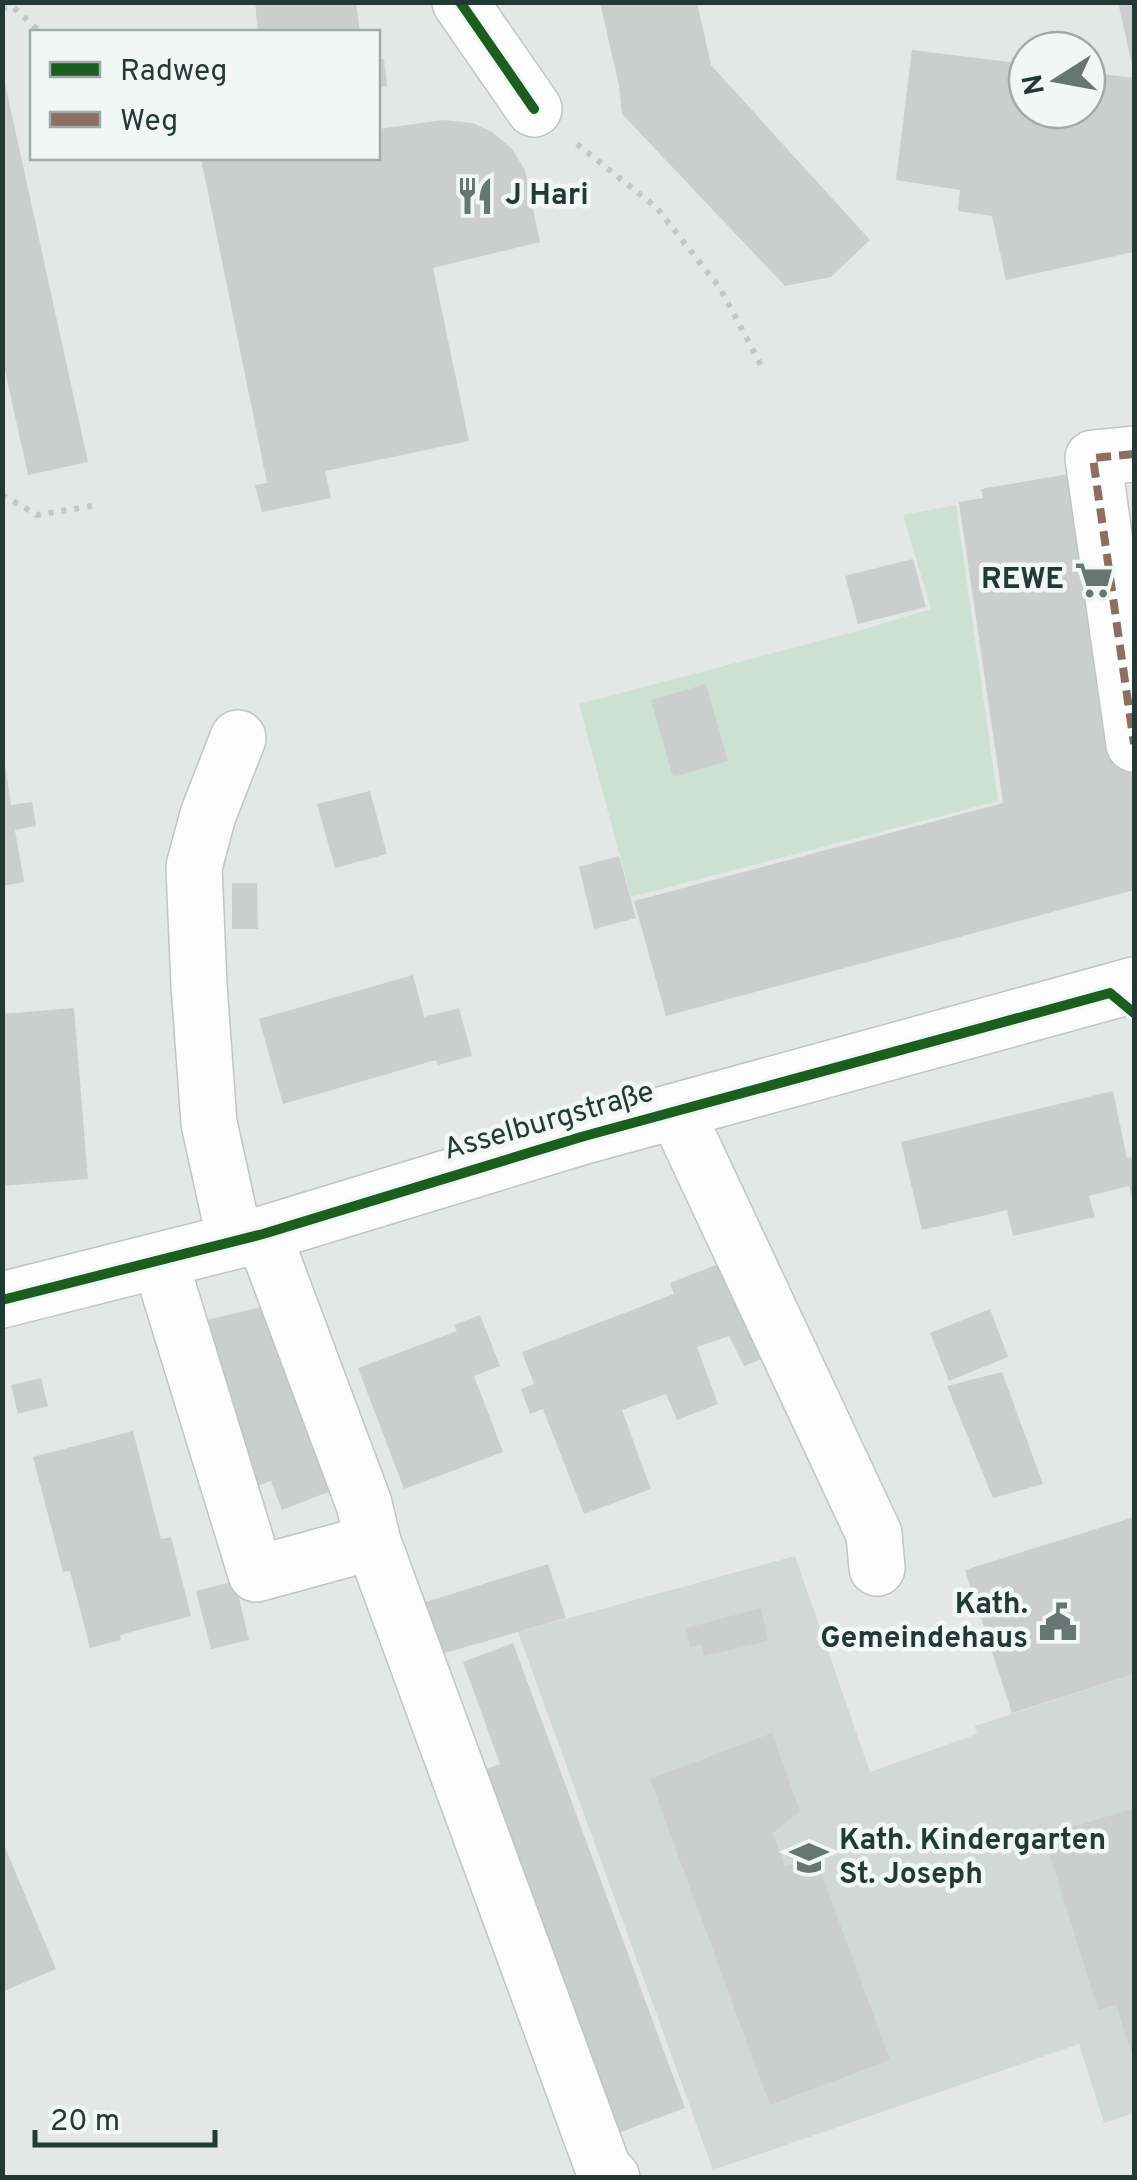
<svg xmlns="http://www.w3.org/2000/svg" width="1137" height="2180" font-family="Overpass,sans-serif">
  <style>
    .built { fill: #d1d9d6 }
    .green { fill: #cde0d4 }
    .building { fill: #cacfcd }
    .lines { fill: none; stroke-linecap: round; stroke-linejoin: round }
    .minor-casing { stroke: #c0c5c3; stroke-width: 58 }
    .path { stroke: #c0c8c5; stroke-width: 6; stroke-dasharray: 5 8; stroke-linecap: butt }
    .minor { stroke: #fbfcfb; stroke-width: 55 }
    .quiet { stroke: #8d6e63; stroke-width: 8; stroke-dasharray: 15 8; stroke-linecap: butt }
    .cycleway-casing { stroke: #f1f7f4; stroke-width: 16 }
    .cycleway { stroke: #1b5e20; stroke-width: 10 }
    .labels { text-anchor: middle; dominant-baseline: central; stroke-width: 9; stroke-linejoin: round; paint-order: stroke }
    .poi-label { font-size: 30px; font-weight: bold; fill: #223935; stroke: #f1f7f4; text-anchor: start }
    .street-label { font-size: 30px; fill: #223935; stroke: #f1f7f4 }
  </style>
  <rect width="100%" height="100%" fill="#e3e8e6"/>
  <path class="built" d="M795 1556 870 1772 977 1734 975 1726 1134 1674V2113L1104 2123 1079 2044 713 2170 518 1632Z"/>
  <path class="green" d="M956 505 998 801 631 897 579 704 861 630 931 609 903 515Z"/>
  <path class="building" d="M255 2H356L360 32H258Z
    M600 2H697L711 65 870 240 831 277 785 286 622 114 619 86Z
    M1118 2H1134V69H1133Z
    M912 50 1027 64V110H1087V72L1134 78V252L1006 280 992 216 958 211 960 190 896 180Z
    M384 59 387 86 378 87V60Z
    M2 70 88 462 28 475 2 357Z
    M443 120 473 123 492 132 512 149 525 170 540 242 433 268 469 441 325 471 331 498 262 512 255 485 267 483 201 158H378V129Z
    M1069 474 1115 633 1134 772V890L666 1016 634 901 1003 803 959 502 983 498 981 489Z
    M913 559 926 607 858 624 845 576Z
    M706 684 728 761 673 777 651 700Z
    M2 764H5L11 805 32 802 36 826 15 830 24 882 2 886Z
    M370 791 387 854 335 868 317 804Z
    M619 856 636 918 594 929 579 867Z
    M232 883H257L258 929H232Z
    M413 975 424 1017 459 1008 472 1056 438 1065 436 1060 283 1104 259 1019Z
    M74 1008 88 1179 2 1186V1014Z
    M1113 1091 1127 1158 1134 1157V1204L1129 1186 1089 1196 1095 1217 1013 1236 1007 1210 922 1230 901 1142Z
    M721 1263 769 1356 744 1366 729 1336 697 1347 718 1404 677 1420 666 1394 622 1410 651 1489 584 1514 543 1409 530 1414 521 1389 534 1384 522 1352 674 1294 670 1283Z
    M274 1304 336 1489 282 1510 271 1481 252 1488 190 1324Z
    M990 1309 1008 1357 949 1381 930 1333Z
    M480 1315 500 1366 474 1376 503 1452 404 1489 358 1368 457 1331 454 1325Z
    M1002 1372 1043 1484 993 1498 947 1386Z
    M41 1378 48 1406 18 1414 11 1385Z
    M133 1431 161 1539 171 1537 191 1616 120 1635 121 1640 90 1648 70 1571 63 1572 33 1457Z
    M1134 1517V1674L1012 1713 965 1570Z
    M548 1564 566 1618 431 1657 416 1605Z
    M235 1581 249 1640 211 1649 196 1591Z
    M761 1608 768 1641 704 1656 702 1644 690 1647 686 1628Z
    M513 1643 685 2108 605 2138 470 1775 500 1764 463 1662Z
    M772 1733 800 1811 773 1833 785 1866 815 1856 890 2060 770 2105 650 1779Z
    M1134 1808V2061L1116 2005 1098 2010 1044 1836Z
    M2 1840 56 1969 2 1992Z"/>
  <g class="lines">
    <g class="minor-casing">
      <path id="minor" d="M460 2 534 109
        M1134 454 1093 458 1134 744
        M676 1111 874 1534 877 1568
        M235 1241 209 1123 199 985 194 867 208 815 238 738
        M160 1261 256 1574 373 1542 364 1504 263 1234
        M2 1300 263 1234 581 1137 1134 985
        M373 1542 603 2168 612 2178"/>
    </g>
    <path class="path" d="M2 8 12 6 40 32
      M577 144 657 208 720 288 764 371
      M2 495 37 515 98 505
      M2 951V954"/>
    <use href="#minor" class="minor"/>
    <path class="quiet" d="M1134 454 1093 458 1134 744"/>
    <g class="cycleway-casing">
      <path id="cycleway" d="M460 2 534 109
        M2 1300 263 1234 581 1137 1110 993 1134 1013"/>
    </g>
    <use href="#cycleway" class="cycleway"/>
  </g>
  <defs>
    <g id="restaurant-bare" transform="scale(3)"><path d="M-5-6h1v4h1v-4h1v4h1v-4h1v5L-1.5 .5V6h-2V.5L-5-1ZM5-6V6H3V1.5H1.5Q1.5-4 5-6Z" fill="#667673" stroke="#f1f7f4" stroke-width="2.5" paint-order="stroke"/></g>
    <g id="supermarket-bare" transform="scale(3)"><path d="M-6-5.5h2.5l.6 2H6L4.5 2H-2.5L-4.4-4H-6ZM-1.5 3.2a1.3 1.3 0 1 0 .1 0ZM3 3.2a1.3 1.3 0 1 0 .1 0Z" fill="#667673" stroke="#f1f7f4" stroke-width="2.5" paint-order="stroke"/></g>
    <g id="civic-bare" transform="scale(3)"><path d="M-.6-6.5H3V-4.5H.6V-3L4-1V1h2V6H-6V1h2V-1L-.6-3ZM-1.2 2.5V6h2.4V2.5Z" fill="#667673" stroke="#f1f7f4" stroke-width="2.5" paint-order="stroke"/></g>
    <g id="school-bare" transform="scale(3)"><path d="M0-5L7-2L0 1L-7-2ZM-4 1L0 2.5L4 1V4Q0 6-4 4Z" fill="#667673" stroke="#f1f7f4" stroke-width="2.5" paint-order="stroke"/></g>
  </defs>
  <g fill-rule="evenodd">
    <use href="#restaurant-bare" x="475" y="196"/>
    <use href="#supermarket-bare" x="1094" y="580"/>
    <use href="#civic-bare" x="1058" y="1622"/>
    <use href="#school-bare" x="809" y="1858"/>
  </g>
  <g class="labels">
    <g class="poi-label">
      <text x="505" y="196">J Hari</text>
      <text x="1064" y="580" text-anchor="end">REWE</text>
      <text x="1028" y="1605" text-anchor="end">Kath.<tspan x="1028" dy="34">Gemeindehaus</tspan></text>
      <text x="839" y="1841">Kath. Kindergarten<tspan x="839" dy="34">St. Joseph</tspan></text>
    </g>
    <g class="street-label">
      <text transform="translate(549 1122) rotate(-16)">Asselburgstraße</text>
    </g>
  </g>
  <rect width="1137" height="2180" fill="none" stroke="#223935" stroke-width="10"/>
  <rect x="30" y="30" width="350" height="130" fill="#f1f7f4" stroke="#9eaba8" stroke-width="2.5"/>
  <rect x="50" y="62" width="50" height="15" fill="#1b5e20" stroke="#9eaba8" stroke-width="2.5"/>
  <text x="120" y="80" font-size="30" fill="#223935">Radweg</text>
  <rect x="50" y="112" width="50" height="15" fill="#8d6e63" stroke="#9eaba8" stroke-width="2.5"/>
  <text x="120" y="130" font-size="30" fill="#223935">Weg</text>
  <g transform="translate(1057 80) rotate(259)"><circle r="48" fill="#f1f7f4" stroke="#9eaba8" stroke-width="2.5"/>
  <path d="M0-8L18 38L0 25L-18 38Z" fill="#667673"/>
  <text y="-15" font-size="28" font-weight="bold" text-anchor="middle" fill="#223935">N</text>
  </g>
  <path d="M35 2130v15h180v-15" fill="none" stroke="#223935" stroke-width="5"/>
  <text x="50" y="2130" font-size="30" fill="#223935" stroke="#f1f7f4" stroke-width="8" paint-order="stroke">20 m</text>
</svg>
